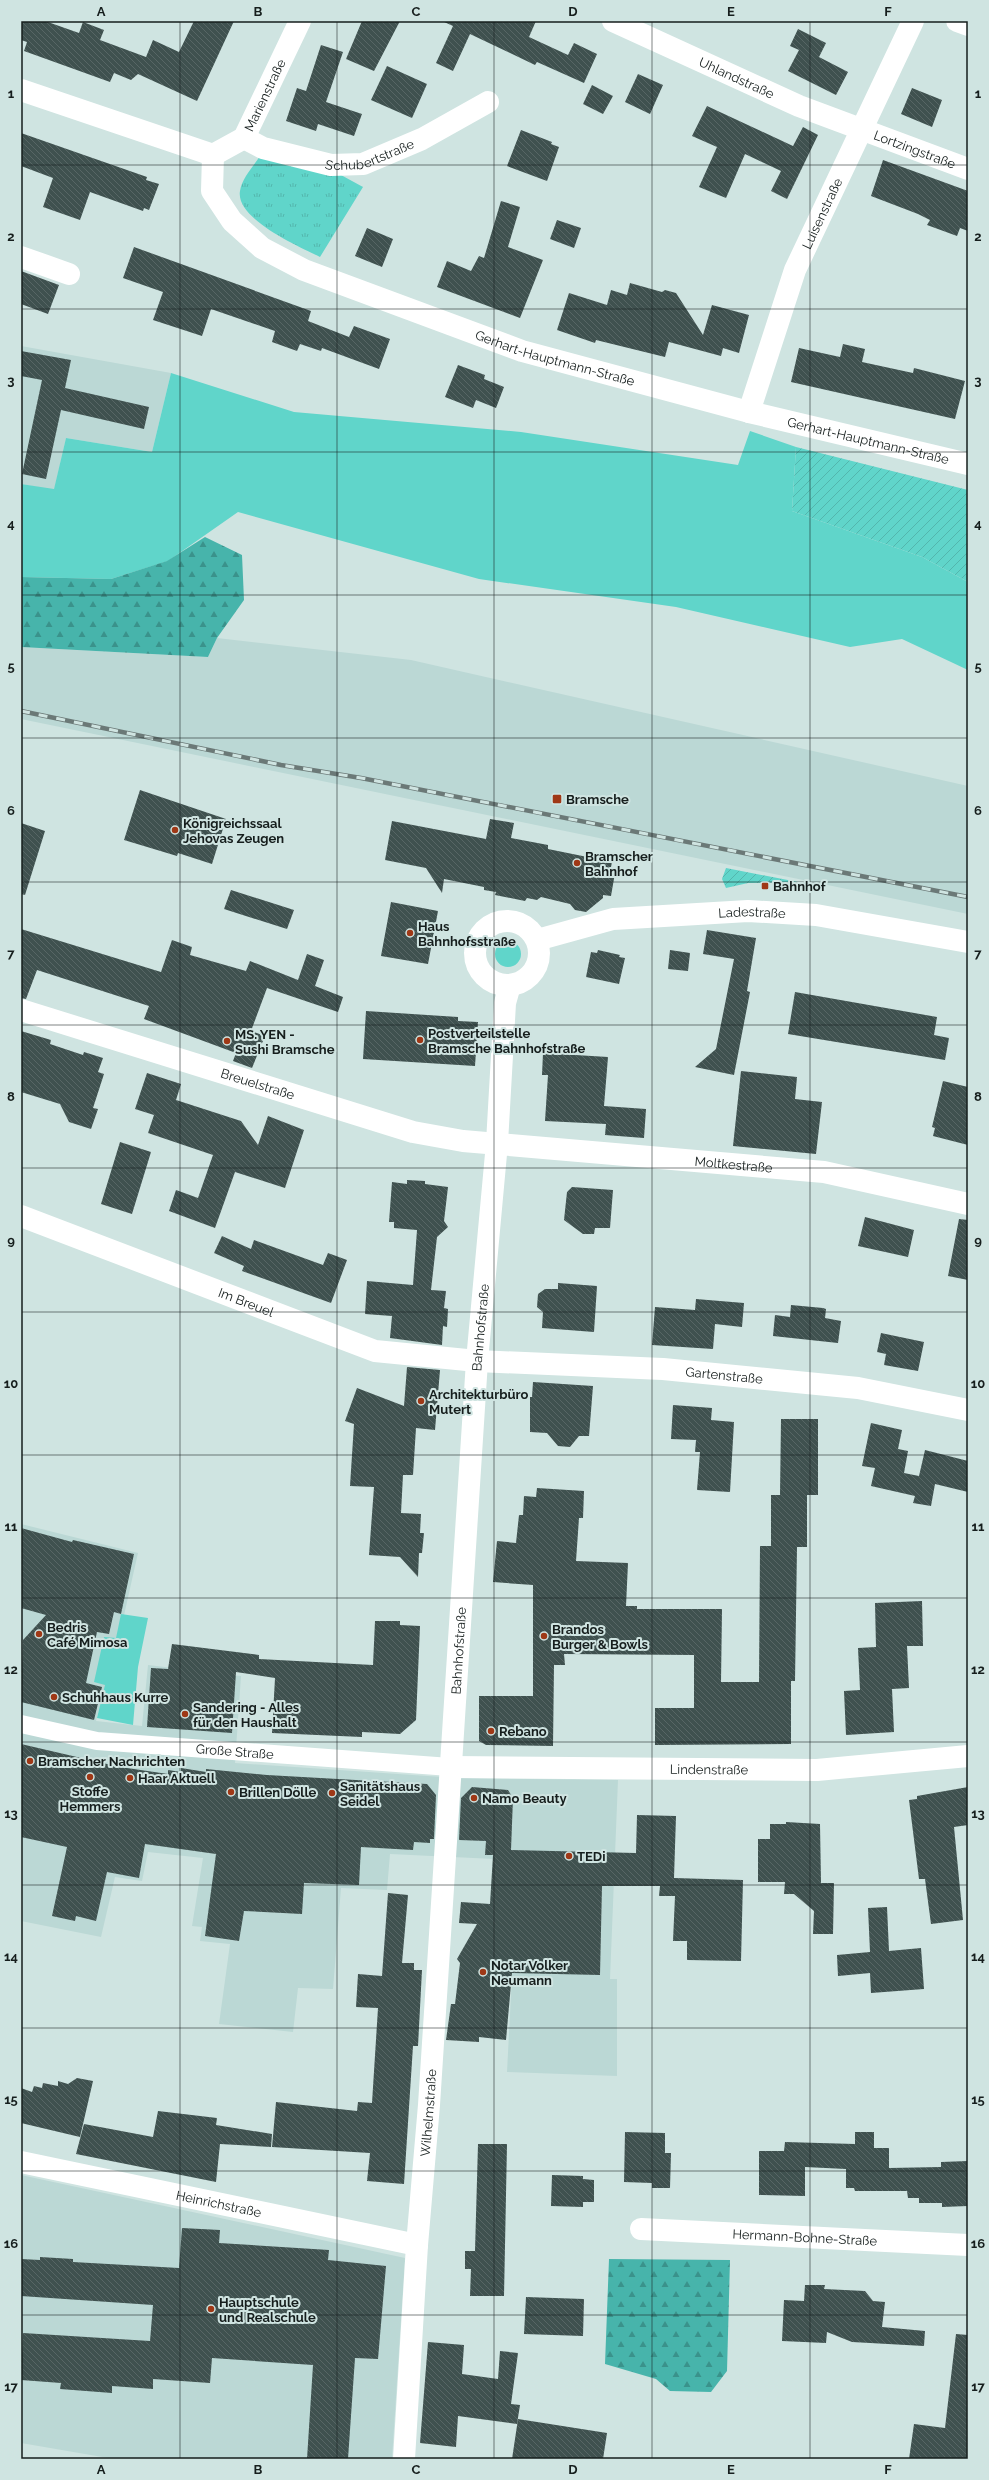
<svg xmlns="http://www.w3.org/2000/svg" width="989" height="2480" font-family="Raleway,sans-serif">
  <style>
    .built { fill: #bbd8d5 }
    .grass { fill: #60d5ca }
    .forest { fill: url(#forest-firs) }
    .park { fill: url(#park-tufts) }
    .garden { fill: url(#garden-furrows) }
    .building { fill: url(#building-back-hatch) }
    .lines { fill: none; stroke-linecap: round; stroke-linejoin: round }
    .pedestrian { stroke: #fff; stroke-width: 18 }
    .minor { stroke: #fff; stroke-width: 22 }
    .rail-casing { stroke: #6b7977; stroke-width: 4.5 }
    .rail { stroke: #cfe4e1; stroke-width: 3; stroke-dasharray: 9; stroke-linecap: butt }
    .grid { fill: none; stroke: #161e1d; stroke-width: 1; stroke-opacity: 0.55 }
    .poi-dot { fill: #9f3816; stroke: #cfe4e1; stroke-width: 1.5 }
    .labels { text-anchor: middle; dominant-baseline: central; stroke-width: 4; stroke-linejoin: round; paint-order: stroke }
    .street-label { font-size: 13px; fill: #161e1d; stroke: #cfe4e1 }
    .poi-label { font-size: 13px; font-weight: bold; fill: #161e1d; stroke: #cfe4e1; text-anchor: start }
    .neatline { fill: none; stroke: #161e1d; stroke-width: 1.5 }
    .grid-label { font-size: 13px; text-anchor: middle; font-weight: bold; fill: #161e1d }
  </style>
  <defs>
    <pattern id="forest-firs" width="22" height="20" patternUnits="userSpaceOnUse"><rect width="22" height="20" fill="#47b4ab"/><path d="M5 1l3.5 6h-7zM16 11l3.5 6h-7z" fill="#3a928b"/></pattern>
    <pattern id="park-tufts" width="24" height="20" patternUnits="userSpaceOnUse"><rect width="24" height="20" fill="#60d5ca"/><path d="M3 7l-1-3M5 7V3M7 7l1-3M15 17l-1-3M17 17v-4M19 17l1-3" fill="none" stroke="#53b6ad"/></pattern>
    <pattern id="garden-furrows" width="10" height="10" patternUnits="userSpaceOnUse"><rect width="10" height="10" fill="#60d5ca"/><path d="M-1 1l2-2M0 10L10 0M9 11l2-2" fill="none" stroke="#53b6ad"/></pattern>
    <pattern id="building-back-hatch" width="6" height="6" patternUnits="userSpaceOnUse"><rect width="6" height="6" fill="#3f514f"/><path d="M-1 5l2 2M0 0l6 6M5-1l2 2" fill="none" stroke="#576665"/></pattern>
  </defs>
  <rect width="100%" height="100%" fill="#cfe4e1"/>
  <path class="built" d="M21 346 171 373 152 452 66 438 54 490 21 484Z
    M217 638 411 660 968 786V914L21 719V647L208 657Z
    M21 1524 138 1553 118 1642 96 1721 142 1726 148 1665 241 1676 235 1763 457 1778 618 1780 610 1979H617V2076L507 2072 518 1860 390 1854 387 1890 341 1888 333 1989 298 1988 293 2032 219 2024 230 1944 200 1941 202 1927 192 1926 203 1858 148 1852 142 1881 115 1877 101 1937 21 1921Z
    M21 2175 405 2258 392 2459H114L21 2443Z"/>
  <path class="grass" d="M171 373 294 412 521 432 738 465 750 431 796 447 792 511 922 557 968 582V670L902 639 850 647 676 607 479 579 238 512 168 561 111 579 21 577V484L54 489 66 438 152 452Z
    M495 954a13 13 0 1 1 26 0a13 13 0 1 1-26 0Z
    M121 1614 148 1618 138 1667 133 1725 97 1718 105 1685 94 1682 104 1637 116 1638Z"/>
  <path class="forest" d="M205 537 242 555 244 600 217 638 208 657 21 647V577L111 579 167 561Z
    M609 2259 730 2260 727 2371 711 2392 670 2391 656 2379 605 2364Z"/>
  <path class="park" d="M260 156 341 175 363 187 320 257C300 247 235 219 240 191 242 178 253 167 260 156Z"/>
  <path class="garden" d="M796 447 968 490V582L922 557 792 511Z
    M726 868 798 882 748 883 726 888 722 879Z"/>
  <path class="building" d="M21 21H45L79 33 83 22 104 30 100 40 146 57 153 40 179 52 194 21H234L197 101 138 74 131 80 114 73 110 82 24 51 27 42 21 40Z
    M362 21H400L374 71 346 59Z
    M442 21H536L529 37 568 55 574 43 597 54 584 83 537 62 535 65 470 34 453 71 436 63 453 26Z
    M798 29 826 43 819 57 848 72 836 95 788 71 799 50 790 46Z
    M321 45 343 52 326 102 362 114 354 136 318 124 316 131 286 121 297 88 306 91Z
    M387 66 427 84 412 118 371 100Z
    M638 74 663 85 650 114 625 102Z
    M592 85 613 96 603 114 583 104Z
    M912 88 942 100 932 127 901 114Z
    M707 106 793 146 803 127 818 135 787 199 771 191 781 171 745 154 726 198 699 187 717 147 692 136Z
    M521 130 552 142 551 144 559 147 547 181 507 166Z
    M21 133 147 177 146 180 159 184 149 210 144 208 143 211 90 192 80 220 43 207 53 178 21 166Z
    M883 160 968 191V231L960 228 957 236 927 225 930 220 918 214 871 196Z
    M501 201 520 207 508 247 543 260 520 318 437 287 447 261 471 271 479 256 484 258Z
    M557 220 581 228 574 248 550 239Z
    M367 228 393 239 382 267 355 256Z
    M134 247 311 311 308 321 349 337 354 326 390 339 379 369 322 348 321 351 300 344 297 351 272 342 275 331 211 309 202 336 153 320 163 292 123 278Z
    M21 271 59 285 48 314 21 304Z
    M630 283 662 292 665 290 676 293 703 335 712 305 749 315 739 353 723 348 721 356 669 342 665 357 596 340 595 343 557 330 569 293 607 305 611 290 627 295Z
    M843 344 865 349 862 362 913 373 914 368 965 381 955 419 791 382 799 348 840 357Z
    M21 351 71 360 65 388 149 407 144 429 61 410 46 479 22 474 42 380 21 376Z
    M458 365 485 375 484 379 504 387 496 408 476 400 473 408 445 397Z
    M140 790 226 819 212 864 178 853 177 856 124 840Z
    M490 819 514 823 511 838 548 845V849L612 862 610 872 615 873 611 896 603 895V898L586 912 575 910 570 904 541 897 537 900 527 898 525 901 495 895 496 892 484 890V887L444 879 442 893 426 868 385 860 392 821 486 839Z
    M21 823 45 831 25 895 21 894Z
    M231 890 294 910 287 929 224 909Z
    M391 902 438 911 428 964 381 956Z
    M21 929 161 972 172 940 192 947 190 955 246 971 250 961 298 980 307 954 324 960 315 986 343 997 338 1012 267 988 251 1031 265 1036 252 1068 233 1061 236 1053 144 1019 149 1006 37 970 26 999 21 998Z
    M707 930 756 938 747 991 750 992 734 1075 695 1067 716 1049 734 959 703 954Z
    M598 950 620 955 619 957 625 958 619 984 586 977 591 952 597 953Z
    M670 950 690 953 688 971 668 969Z
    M795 992 937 1017 934 1035 949 1038 945 1060 788 1034Z
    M366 1011 458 1017V1021L478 1022 475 1066 363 1059Z
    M21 1031 51 1040 50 1044 83 1055 84 1052 103 1058 98 1072 104 1074 93 1108 98 1109 91 1129 69 1122 60 1104 21 1092Z
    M543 1053 608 1057 604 1106 646 1109 644 1138 605 1135 606 1124 545 1121 548 1075H542Z
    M741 1071 797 1077 795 1099 822 1102 816 1154 733 1146Z
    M147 1073 181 1084 176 1100 241 1121 258 1145 268 1116 304 1130 285 1188 235 1172 215 1228 169 1211 176 1190 198 1198 213 1155 148 1133 154 1115 135 1109Z
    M943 1081 968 1087V1145L933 1136 935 1128 932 1127Z
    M120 1142 151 1152 132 1214 101 1204Z
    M407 1180 425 1181V1184L448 1187 444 1221 448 1227 437 1237 431 1290 446 1291 444 1308 448 1309 447 1327 443 1326 442 1345 390 1338 392 1316 365 1314 367 1281 413 1285 417 1230 394 1228V1222H389L392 1182 407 1184Z
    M572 1187 613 1190 610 1228H595L594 1234H583L564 1220 567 1192Z
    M865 1217 914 1230 908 1257 858 1246Z
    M959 1219 968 1220V1280L948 1276Z
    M222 1236 251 1249 254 1240 323 1265 328 1253 347 1260 331 1303 242 1271 244 1266 214 1253Z
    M558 1283 597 1286 594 1332 542 1328 543 1312 537 1307 538 1294 545 1289H558Z
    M696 1299 744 1303 742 1327 715 1324 713 1349 652 1345 655 1307 695 1310Z
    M791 1305 823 1308 826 1309 825 1318 841 1321 838 1343 773 1336 775 1315 790 1317Z
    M881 1333 924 1342 918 1371 884 1365 886 1354 877 1352Z
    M407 1367 440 1370 435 1430 416 1428 413 1475H403L401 1513 421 1514 420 1533H424L422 1553H419L418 1577 400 1557 369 1555 374 1487 350 1486 354 1424 345 1421 357 1388 404 1406Z
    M533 1382 593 1386 589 1436H579L570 1447 558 1446 547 1433 530 1432V1397H532Z
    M673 1405 712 1408 711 1420 734 1422 730 1492 697 1490 700 1452H695L696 1440 671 1439Z
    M781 1419H818V1495H807V1547H797L795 1681H791V1744L655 1745V1708H694V1655L564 1654 565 1665H554L553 1746 486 1745 479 1741V1696H533V1585L493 1582 497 1541 516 1543 519 1515H523L524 1496 536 1497 537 1488 584 1491 583 1518H579L576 1561 628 1563 626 1606H637V1609H722L721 1682H759L760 1546H771V1495H780Z
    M871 1423 902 1430 898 1449 908 1451 904 1473 919 1476 925 1450 968 1461V1492L935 1484 931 1506 913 1503 915 1496 871 1486 875 1468 862 1466Z
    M21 1528 72 1542 73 1540 134 1554 121 1614 114 1612 109 1634 97 1632 86 1683 102 1687 94 1720 21 1702 23 1640 46 1615 21 1608Z
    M922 1601 923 1646H907L909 1688 892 1689 894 1732 846 1735 844 1691 860 1690 858 1648 876 1647 875 1603Z
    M375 1621H400V1625L420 1626 416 1720 400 1734 362 1732V1737L272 1733 275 1678 236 1672 232 1733 147 1727 151 1668 168 1669 172 1644 259 1655V1659L373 1665Z
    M21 1744 120 1767 168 1774V1770L181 1772V1768L206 1772V1769L267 1775 427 1784 436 1795 434 1839H430V1843L414 1842 413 1850 361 1847 359 1885 304 1883 302 1914 244 1911 239 1941 205 1936 216 1854 145 1844 139 1878 107 1872 96 1921 76 1916 75 1921 52 1916 67 1847 21 1837Z
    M472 1787 508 1790 513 1798 511 1850 636 1853 637 1815 676 1816 674 1878 743 1880 741 1961 687 1960V1941H673L675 1896H659L660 1886H602L600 1975 512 1973 506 2040 479 2037V2042L446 2040 451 2004H455L460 1963 457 1959 477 1924 459 1923 461 1902 490 1904 493 1855H485L486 1841 459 1840 461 1798Z
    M968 1787V1825L954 1827 963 1920 931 1924 925 1879H919L909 1800 917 1799V1796Z
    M786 1822 820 1824 821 1883H834L833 1934H813L814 1911 794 1894H784L785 1882H758V1839H770V1824H786Z
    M388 1893 408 1895 402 1963H414V1970H422L418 2046H413L404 2184 367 2181 370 2153 272 2147 276 2102 357 2111 358 2102 372 2103 378 2008 356 2007 358 1974 382 1976Z
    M887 1907 889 1951 921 1948 924 1989 871 1993 870 1973 838 1976 837 1955 870 1952 868 1908Z
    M77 2078 93 2081 80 2137 21 2123V2088L32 2092 34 2086 42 2088 43 2083 58 2086V2081L68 2084Z
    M158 2111 217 2118 216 2125 272 2134 271 2147 220 2144 216 2182 76 2154 84 2124 153 2137Z
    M625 2132 665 2133V2153H671L670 2188H652V2183L624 2182Z
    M855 2132H874V2148H889V2168L941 2167V2162L968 2161V2206L942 2207V2203H919V2198H908L907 2191H855L854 2188H846V2169L805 2167V2196L759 2195V2151H784L785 2142 855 2144Z
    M478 2144H507L504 2296H470L471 2269H465V2251H475Z
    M552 2175 583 2176V2179L594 2180V2202H583V2207L551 2206Z
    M182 2228 220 2230 219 2243 329 2250 328 2260 386 2266 378 2359 355 2358 348 2459H307L313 2365 212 2358 210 2383 153 2379V2389L112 2386V2393L60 2389 61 2383 21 2380 23 2333 150 2341 153 2305 21 2296V2259L40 2260V2257L73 2259V2262L179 2268Z
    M805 2285H825L824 2289 865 2291 873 2301 885 2302 882 2327 925 2331 924 2346 852 2342 827 2332 826 2343 782 2341 784 2300 804 2301Z
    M526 2297 584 2299 583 2336 524 2334Z
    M956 2334 968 2335V2459H909L914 2424 945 2428Z
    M428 2342 464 2345 462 2374 498 2379 500 2351 518 2353 511 2404 520 2405 517 2424 458 2416 456 2447 420 2443Z
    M518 2419 607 2433 603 2459H512Z"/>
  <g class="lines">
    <path class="pedestrian" id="s1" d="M21 1724 97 1741 450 1767"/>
    <g class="minor">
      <path id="s2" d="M613 21 799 106 968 169"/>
      <path d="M957 21 968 25"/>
      <path d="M21 90 213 155"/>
      <path id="s3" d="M244 138 263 148 331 165 363 164 422 139 488 102"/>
      <path id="s4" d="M213 155 212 191 232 221 262 248 304 270 522 351 749 412 968 464"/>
      <path id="s5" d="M213 155 244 138 300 21"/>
      <path d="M21 257 69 274"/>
      <path id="s6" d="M749 412 795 270 913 21"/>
      <circle cx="507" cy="953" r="32"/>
      <path id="s7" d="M537 940 613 919 748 911 816 915 968 942"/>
      <path id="s8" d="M21 1010 413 1132 463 1141 824 1172 968 1204"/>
      <path id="s9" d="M21 1216 375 1351 477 1361 663 1369 858 1388 968 1410"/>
      <path id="s10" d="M450 1767 817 1770 968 1756"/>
      <path id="s11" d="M21 2162 417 2245"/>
      <path id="s12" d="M641 2229 968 2245"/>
      <path id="s13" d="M404 2459 417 2245 429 2105 477 1361 497 1143 505 1003 510 985"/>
    </g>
    <g class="rail-casing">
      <path id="rail" d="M21 711 281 765 361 778 968 897"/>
    </g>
    <use href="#rail" class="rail"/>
  </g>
  <path class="grid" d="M180 21V2459M337 21V2459M494 21V2459M652 21V2459M810 21V2459M21 165H968M21 309H968M21 452H968M21 595H968M21 738H968M21 882H968M21 1025H968M21 1168H968M21 1312H968M21 1455H968M21 1598H968M21 1742H968M21 1885H968M21 2028H968M21 2171H968M21 2315H968"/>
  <g class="poi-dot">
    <rect x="552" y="794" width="10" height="10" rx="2"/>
    <circle cx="175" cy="830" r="4"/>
    <circle cx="577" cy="863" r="4"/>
    <rect x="761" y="882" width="8" height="8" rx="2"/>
    <circle cx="410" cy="933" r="4"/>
    <circle cx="420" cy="1040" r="4"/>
    <circle cx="227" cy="1041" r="4"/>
    <circle cx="421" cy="1401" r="4"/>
    <circle cx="39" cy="1634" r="4"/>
    <circle cx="544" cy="1636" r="4"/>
    <circle cx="54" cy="1697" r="4"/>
    <circle cx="185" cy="1714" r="4"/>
    <circle cx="491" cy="1731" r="4"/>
    <circle cx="30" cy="1761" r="4"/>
    <circle cx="90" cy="1777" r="4"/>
    <circle cx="130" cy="1778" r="4"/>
    <circle cx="231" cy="1792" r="4"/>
    <circle cx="332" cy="1793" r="4"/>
    <circle cx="474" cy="1798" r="4"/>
    <circle cx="569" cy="1856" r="4"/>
    <circle cx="483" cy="1972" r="4"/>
    <circle cx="211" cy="2309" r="4"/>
  </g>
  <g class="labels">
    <g class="street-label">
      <text stroke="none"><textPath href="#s2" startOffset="136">Uhlandstraße</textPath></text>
      <text stroke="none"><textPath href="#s5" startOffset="83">Marienstraße</textPath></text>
      <text stroke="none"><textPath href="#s2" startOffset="328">Lortzingstraße</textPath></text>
      <text stroke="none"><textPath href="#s3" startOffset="132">Schubertstraße</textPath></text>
      <text stroke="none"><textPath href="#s6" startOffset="212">Luisenstraße</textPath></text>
      <text stroke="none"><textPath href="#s4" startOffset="426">Gerhart-Hauptmann-Straße</textPath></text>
      <text stroke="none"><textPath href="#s4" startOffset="750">Gerhart-Hauptmann-Straße</textPath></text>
      <text stroke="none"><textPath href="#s7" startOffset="218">Ladestraße</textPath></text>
      <text stroke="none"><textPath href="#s8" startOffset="248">Breuelstraße</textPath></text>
      <text stroke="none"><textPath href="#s8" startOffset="733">Moltkestraße</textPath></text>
      <text stroke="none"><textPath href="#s9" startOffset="241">Im Breuel</textPath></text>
      <text stroke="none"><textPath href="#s13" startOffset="1134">Bahnhofstraße</textPath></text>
      <text stroke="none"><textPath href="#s9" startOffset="729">Gartenstraße</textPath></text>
      <text stroke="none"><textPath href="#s13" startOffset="810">Bahnhofstraße</textPath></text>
      <text stroke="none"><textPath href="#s1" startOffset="216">Große Straße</textPath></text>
      <text stroke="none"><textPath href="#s10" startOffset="259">Lindenstraße</textPath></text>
      <text stroke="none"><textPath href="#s13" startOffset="347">Wilhelmstraße</textPath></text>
      <text stroke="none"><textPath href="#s11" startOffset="202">Heinrichstraße</textPath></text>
      <text stroke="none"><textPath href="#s12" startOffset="164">Hermann-Bohne-Straße</textPath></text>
    </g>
    <g class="poi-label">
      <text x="566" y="799">Bramsche</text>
      <text x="183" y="823">Königreichssaal<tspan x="183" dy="15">Jehovas Zeugen</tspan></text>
      <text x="585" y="856">Bramscher<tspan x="585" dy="15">Bahnhof</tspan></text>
      <text x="773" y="886">Bahnhof</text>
      <text x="418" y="926">Haus<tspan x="418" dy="15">Bahnhofsstraße</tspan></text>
      <text x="428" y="1033">Postverteilstelle<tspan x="428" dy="15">Bramsche Bahnhofstraße</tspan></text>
      <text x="235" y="1034">MS. YEN -<tspan x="235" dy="15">Sushi Bramsche</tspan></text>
      <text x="429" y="1394">Architekturbüro<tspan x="429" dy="15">Mutert</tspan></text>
      <text x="47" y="1627">Bedris<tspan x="47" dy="15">Café Mimosa</tspan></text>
      <text x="552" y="1629">Brandos<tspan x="552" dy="15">Burger &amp; Bowls</tspan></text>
      <text x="62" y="1697">Schuhhaus Kurre</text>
      <text x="193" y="1707">Sandering - Alles<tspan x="193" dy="15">für den Haushalt</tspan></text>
      <text x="499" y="1731">Rebano</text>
      <text x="38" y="1761">Bramscher Nachrichten</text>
      <text x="138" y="1778">Haar Aktuell</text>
      <text x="340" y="1786">Sanitätshaus<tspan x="340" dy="15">Seidel</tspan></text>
      <text x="90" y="1791" text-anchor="middle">Stoffe<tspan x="90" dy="15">Hemmers</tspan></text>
      <text x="239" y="1792">Brillen Dölle</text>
      <text x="482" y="1798">Namo Beauty</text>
      <text x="577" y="1856">TEDi</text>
      <text x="491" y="1965">Notar Volker<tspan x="491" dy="15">Neumann</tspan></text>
      <text x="219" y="2302">Hauptschule<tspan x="219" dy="15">und Realschule</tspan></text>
    </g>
  </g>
  <rect width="989" height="2480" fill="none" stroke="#cfe4e1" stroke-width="44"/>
  <rect x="22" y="22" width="945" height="2436" class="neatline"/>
  <g class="grid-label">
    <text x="101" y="16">A</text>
    <text x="258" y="16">B</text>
    <text x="416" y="16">C</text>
    <text x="573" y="16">D</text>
    <text x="731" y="16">E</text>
    <text x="888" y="16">F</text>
    <text x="11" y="98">1</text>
    <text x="978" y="98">1</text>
    <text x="11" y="241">2</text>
    <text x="978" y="241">2</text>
    <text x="11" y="385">3</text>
    <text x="978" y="385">3</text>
    <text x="11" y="528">4</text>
    <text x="978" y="528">4</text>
    <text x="11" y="671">5</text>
    <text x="978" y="671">5</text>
    <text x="11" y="815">6</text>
    <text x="978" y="815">6</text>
    <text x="11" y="958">7</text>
    <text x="978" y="958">7</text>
    <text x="11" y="1101">8</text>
    <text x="978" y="1101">8</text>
    <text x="11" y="1245">9</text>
    <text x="978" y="1245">9</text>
    <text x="11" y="1388">10</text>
    <text x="978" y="1388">10</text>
    <text x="11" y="1531">11</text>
    <text x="978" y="1531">11</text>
    <text x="11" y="1674">12</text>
    <text x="978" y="1674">12</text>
    <text x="11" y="1818">13</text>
    <text x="978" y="1818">13</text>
    <text x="11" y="1961">14</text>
    <text x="978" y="1961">14</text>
    <text x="11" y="2104">15</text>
    <text x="978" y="2104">15</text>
    <text x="11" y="2248">16</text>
    <text x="978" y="2248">16</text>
    <text x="11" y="2391">17</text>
    <text x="978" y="2391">17</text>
    <text x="101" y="2474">A</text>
    <text x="258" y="2474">B</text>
    <text x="416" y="2474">C</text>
    <text x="573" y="2474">D</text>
    <text x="731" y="2474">E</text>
    <text x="888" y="2474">F</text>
  </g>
</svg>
